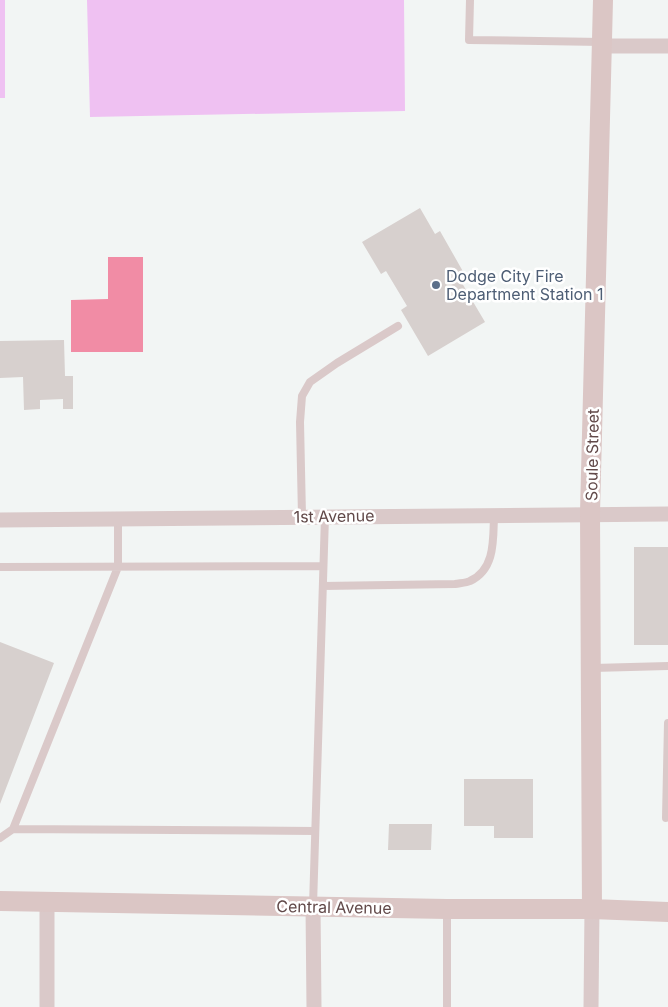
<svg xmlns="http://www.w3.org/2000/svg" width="668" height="1007" font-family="Inter,sans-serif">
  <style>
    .green { fill: #efc1f2 }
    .water { fill: #f18ca5 }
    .building { fill: #d7d0ce }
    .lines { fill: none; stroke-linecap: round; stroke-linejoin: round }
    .lane { stroke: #dac9c9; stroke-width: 8 }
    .street { stroke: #dac9c9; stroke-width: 15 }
    .secondary { stroke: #dbc6c5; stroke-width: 20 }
    .service-dot { fill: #5c6f8a; stroke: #fff; stroke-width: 2 }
    .labels { text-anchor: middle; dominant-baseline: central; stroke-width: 5; stroke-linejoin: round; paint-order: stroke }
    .service-label { font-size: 16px; fill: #4e5e75; stroke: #fff; text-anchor: start }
    .street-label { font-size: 16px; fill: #614949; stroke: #fff }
  </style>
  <rect width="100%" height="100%" fill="#f2f5f4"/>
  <path class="green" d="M0 0H5V98H0Z
    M87 0H404L405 111 90 117Z"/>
  <path class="water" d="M108 257H143V352H71V300L108 299Z"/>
  <path class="building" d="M420 208 435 234 440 231 465 275 459 278 485 322 428 356 401 310 407 306 386 271 381 274 362 242Z
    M64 340 65 376H73V409H63V399L40 400V409L24 410 23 377 0 378V341Z
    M634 547H668V645H634Z
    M0 642 54 663 0 804Z
    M464 779H533V838H494V826H464Z
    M389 824H432L431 850H388Z"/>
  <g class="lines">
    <path class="lane" d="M470 0 469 40 602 42
      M302 516 300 422 302 396 310 382 337 363 398 326
      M118 519V567L13 829 315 831
      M0 567 323 566
      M323 586 455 584C460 583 466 583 470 581 496 569 493 538 494 515
      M593 668 668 666
      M668 723 666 818 668 817
      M0 838 13 829
      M313 906 325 516
      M447 909V1007"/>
    <path class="street" d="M602 46H668
      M0 520 668 514
      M47 901V1007
      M313 906 314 1007
      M591 1007 592 909"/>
    <path class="secondary" d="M0 901 447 909H592L668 912
      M592 909 590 513 603 0"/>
  </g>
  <circle class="service-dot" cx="436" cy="285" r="5"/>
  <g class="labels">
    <g class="service-label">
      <text x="446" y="276">Dodge City Fire<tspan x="446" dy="18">Department Station 1</tspan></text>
    </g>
    <g class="street-label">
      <text transform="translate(592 455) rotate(-89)">Soule Street</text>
      <text transform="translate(334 516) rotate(-1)">1st Avenue</text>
      <text transform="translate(334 907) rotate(1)">Central Avenue</text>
    </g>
  </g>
</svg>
